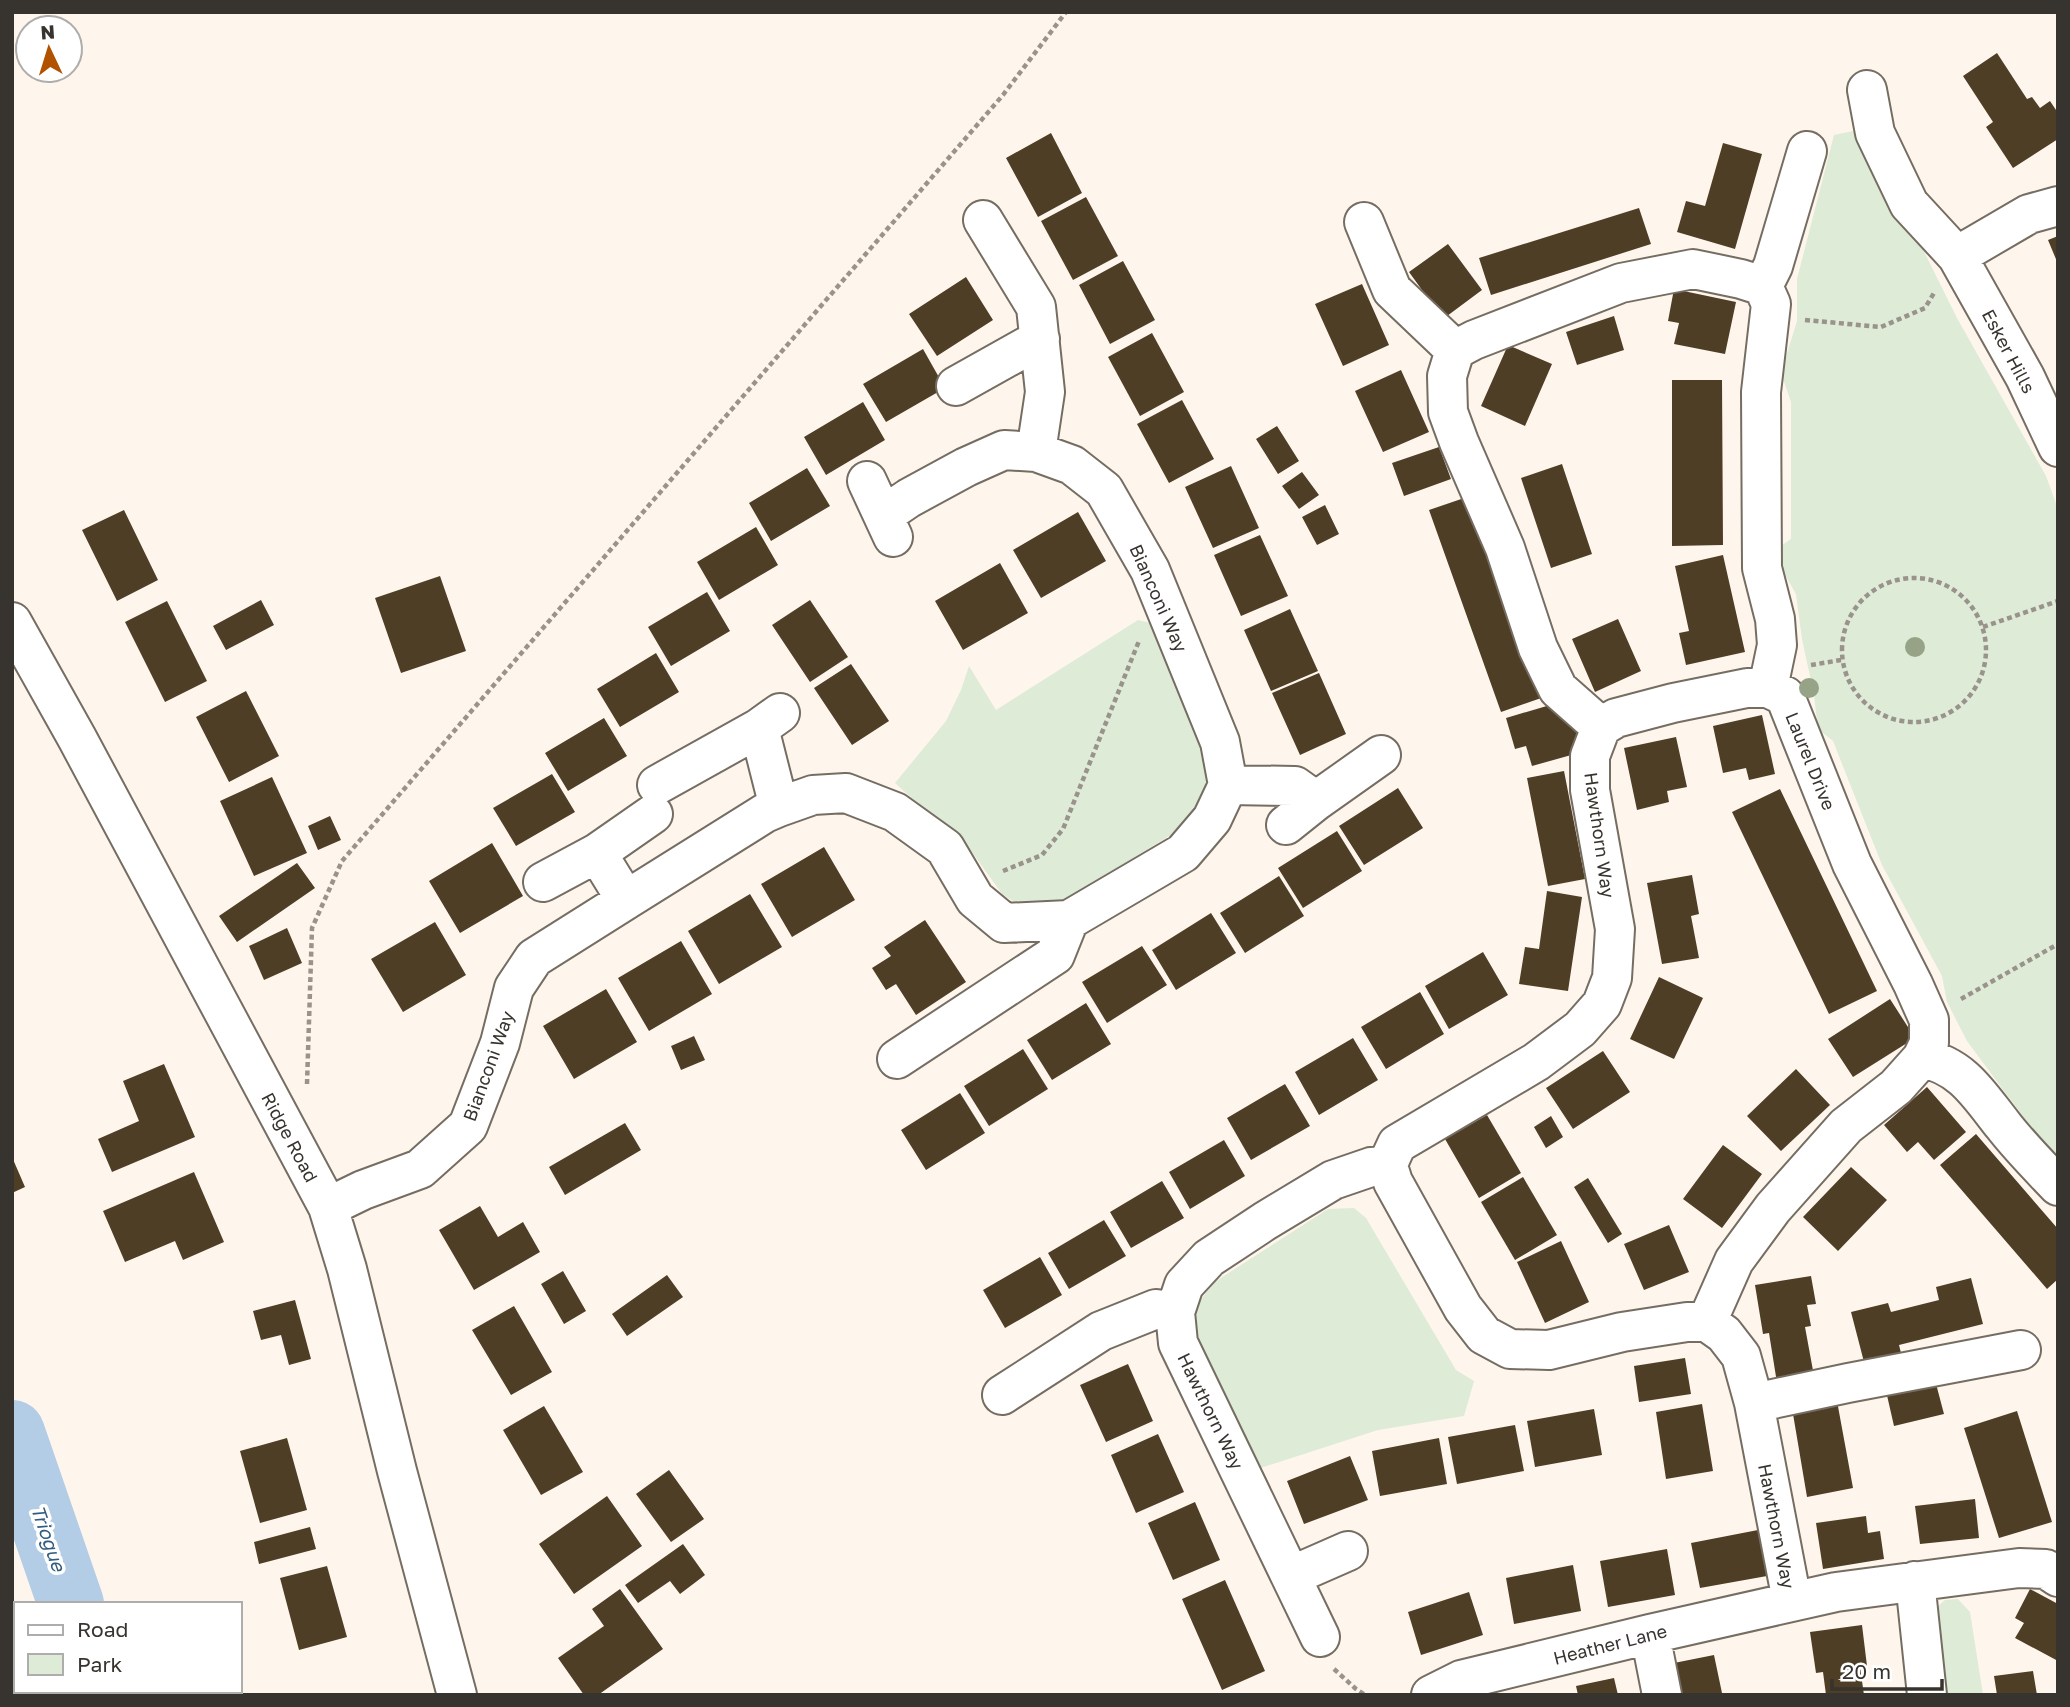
<svg xmlns="http://www.w3.org/2000/svg" width="2070" height="1707" font-family="'Golos Text',sans-serif">
  <style>
    .green { fill: #ddebd7 }
    .lines { fill: none; stroke-linecap: round; stroke-linejoin: round }
    .river { stroke: #b2cde5; stroke-width: 66 }
    .building { fill: #4f3e26 }
    .minor-casing { stroke: #766d62; stroke-width: 42 }
    .path { stroke: #99938b; stroke-width: 4.5; stroke-dasharray: 5 3.5; stroke-linecap: butt }
    .minor { stroke: #fff; stroke-width: 38 }
    .tree { fill: #96a387 }
    .labels { text-anchor: middle; dominant-baseline: central; stroke-width: 7; stroke-linejoin: round; paint-order: stroke }
    .street-label { font-size: 18px; fill: #37332e; stroke: #fff }
    .water-label { font-size: 19px; font-style: italic; fill: #315c7f; stroke: #fff }
  </style>
  <rect width="100%" height="100%" fill="#fef6ec"/>
  <path class="green" d="M1853 131 1895 193 1957 318 2046 476 2058 509V1164L1967 1041 1947 1002 1942 976 1882 865 1833 741 1818 729 1814 695 1802 639 1796 594 1784 573 1781 546 1791 539V402L1781 373 1797 321V279L1834 135Z
    M1138 620 1154 624 1205 733 1210 770 1203 806 1187 825 1057 905 1024 908 1002 894 972 852 895 783 946 721 961 690 969 666 996 710Z
    M1354 1208 1366 1218 1456 1370 1474 1381 1464 1416 1378 1430 1248 1472 1188 1318 1213 1283 1328 1209Z
    M1958 1599 1970 1612 1983 1695H1940L1935 1609 1945 1600Z"/>
  <g class="lines">
    <path class="river" d="M12 1433 71 1604
      M102 1691 103 1695"/>
  </g>
  <path class="building" d="M1997 53 2027 99 2032 97 2040 108 2050 101 2058 113V139L2013 168 1986 127 1993 122 1963 76Z
    M1051 133 1082 193 1038 217 1006 158Z
    M1723 143 1762 154 1735 249 1677 232 1686 201 1705 206Z
    M1086 197 1118 256 1073 280 1041 221Z
    M1639 208 1651 244 1491 295 1479 258Z
    M2058 236V264L2048 240Z
    M1448 244 1482 290 1443 319 1409 272Z
    M1123 261 1155 320 1110 344 1079 285Z
    M966 277 993 320 937 356 909 314Z
    M1362 284 1389 345 1343 366 1315 304Z
    M1674 289 1736 302 1725 354 1674 344 1679 323 1668 321Z
    M1614 316 1624 350 1577 365 1566 332Z
    M1152 333 1184 392 1140 416 1108 357Z
    M1508 345 1552 364 1525 426 1481 406Z
    M923 349 945 388 886 422 863 384Z
    M1401 370 1429 432 1383 452 1355 391Z
    M1672 380H1722L1723 545 1672 546Z
    M1182 400 1214 459 1169 483 1137 424Z
    M863 402 885 440 826 475 804 437Z
    M1277 426 1299 461 1278 474 1256 439Z
    M1439 447 1451 479 1404 496 1392 463Z
    M1562 464 1592 554 1551 568 1521 478Z
    M1231 466 1259 528 1213 548 1185 487Z
    M807 468 830 506 771 541 749 503Z
    M1302 472 1319 495 1299 509 1282 486Z
    M1473 495 1544 697 1501 712 1429 510Z
    M1325 505 1339 534 1317 545 1302 517Z
    M124 510 158 580 117 601 82 530Z
    M1078 512 1106 561 1041 598 1013 550Z
    M756 527 778 565 719 600 697 562Z
    M1260 535 1288 596 1241 616 1214 555Z
    M1723 555 1745 652 1686 665 1679 633 1689 631 1675 566Z
    M1000 563 1028 613 963 650 935 601Z
    M440 576 466 651 401 673 375 598Z
    M707 592 730 631 671 666 648 627Z
    M261 600 274 625 226 650 213 626Z
    M810 600 848 657 810 682 772 625Z
    M167 601 207 681 165 702 125 622Z
    M1290 609 1318 671 1271 691 1244 630Z
    M1618 619 1641 671 1595 692 1572 639Z
    M656 653 679 692 620 727 597 689Z
    M851 664 889 721 852 745 814 688Z
    M1319 673 1346 734 1300 755 1272 693Z
    M246 691 279 756 229 782 196 717Z
    M1567 700 1582 752 1532 766 1526 746 1515 749 1506 718Z
    M1762 715 1775 774 1749 780 1746 768 1723 773 1713 726Z
    M604 718 627 756 568 791 545 753Z
    M1676 737 1687 787 1667 791 1669 802 1637 810 1624 748Z
    M1564 771 1585 879 1548 886 1527 778Z
    M552 774 575 812 516 846 493 808Z
    M272 777 307 853 254 876 220 801Z
    M1398 788 1423 828 1364 865 1339 826Z
    M1780 789 1877 991 1829 1014 1732 812Z
    M330 816 341 840 318 850 308 826Z
    M1337 831 1362 871 1303 908 1278 868Z
    M492 843 523 896 460 933 429 881Z
    M824 847 855 900 792 937 761 884Z
    M297 863 315 888 237 942 219 916Z
    M1692 875 1699 914 1691 916 1699 958 1662 964 1647 883Z
    M1279 876 1304 916 1245 953 1220 913Z
    M1547 891 1582 897 1568 991 1519 984 1525 947 1539 949Z
    M750 894 782 947 719 984 688 931Z
    M1211 913 1236 953 1176 990 1152 950Z
    M925 920 966 982 916 1015 896 984 886 990 872 968 891 956 884 947Z
    M435 922 466 975 403 1012 371 959Z
    M287 928 302 963 264 980 249 946Z
    M681 941 712 994 649 1031 618 978Z
    M1142 946 1167 985 1107 1023 1082 982Z
    M1483 952 1508 995 1449 1029 1425 986Z
    M1659 977 1703 998 1674 1059 1630 1039Z
    M606 989 637 1042 574 1079 543 1026Z
    M1420 992 1444 1034 1386 1069 1361 1027Z
    M1890 999 1915 1038 1853 1077 1828 1039Z
    M1086 1003 1111 1044 1052 1080 1027 1040Z
    M694 1036 705 1060 681 1070 671 1046Z
    M1353 1038 1378 1080 1319 1115 1295 1072Z
    M1023 1049 1048 1089 989 1126 964 1086Z
    M1603 1051 1630 1092 1573 1129 1546 1088Z
    M164 1064 195 1137 112 1172 98 1139 139 1121 123 1081Z
    M1796 1069 1830 1105 1781 1151 1747 1116Z
    M1285 1084 1310 1126 1251 1160 1227 1118Z
    M1927 1087 1966 1132 1934 1160 1918 1142 1907 1152 1884 1125Z
    M960 1093 985 1133 926 1170 901 1130Z
    M1487 1115 1521 1173 1479 1198 1445 1139Z
    M1551 1116 1563 1137 1546 1148 1534 1127Z
    M625 1123 641 1150 565 1195 549 1167Z
    M1976 1134 2058 1229V1279L2047 1289 1940 1165Z
    M1224 1140 1245 1176 1190 1209 1169 1172Z
    M1723 1145 1762 1174 1722 1228 1683 1199Z
    M12 1157 25 1187 12 1193Z
    M1851 1167 1887 1200 1838 1251 1803 1217Z
    M194 1172 224 1242 183 1260 175 1241 125 1262 103 1211Z
    M1523 1177 1557 1235 1515 1260 1481 1202Z
    M1588 1178 1622 1234 1608 1243 1574 1187Z
    M1162 1181 1184 1218 1131 1248 1110 1212Z
    M480 1206 498 1237 523 1222 540 1252 474 1290 439 1230Z
    M1104 1220 1126 1256 1069 1289 1048 1253Z
    M1669 1225 1689 1272 1644 1290 1624 1244Z
    M1561 1241 1589 1302 1545 1323 1517 1262Z
    M1040 1257 1062 1295 1005 1328 983 1290Z
    M563 1271 586 1311 564 1324 541 1284Z
    M667 1275 683 1297 627 1336 612 1314Z
    M1811 1276 1816 1304 1807 1305 1811 1326 1805 1327 1814 1376 1777 1383 1769 1333 1763 1334 1755 1285Z
    M1971 1278 1983 1324 1899 1345 1901 1353 1864 1362 1851 1312 1888 1303 1891 1312 1939 1300 1936 1287Z
    M295 1300 311 1359 289 1365 281 1335 261 1340 253 1311Z
    M514 1306 552 1372 511 1395 472 1330Z
    M1685 1358 1691 1394 1639 1402 1634 1366Z
    M1128 1364 1153 1421 1106 1442 1080 1385Z
    M1935 1380 1944 1414 1894 1426 1886 1391Z
    M1837 1401 1853 1488 1807 1497 1792 1408Z
    M1702 1404 1713 1471 1666 1479 1656 1412Z
    M544 1406 583 1472 541 1495 503 1430Z
    M1594 1409 1602 1455 1535 1467 1527 1421Z
    M2017 1411 2052 1522 1999 1538 1964 1428Z
    M1515 1425 1524 1471 1457 1484 1448 1437Z
    M1158 1434 1184 1492 1136 1513 1111 1455Z
    M287 1438 307 1510 260 1523 240 1451Z
    M1439 1438 1447 1484 1380 1496 1372 1451Z
    M1350 1456 1368 1500 1304 1524 1287 1481Z
    M669 1470 704 1519 671 1542 636 1494Z
    M607 1496 642 1546 574 1594 539 1544Z
    M1975 1499 1979 1538 1920 1544 1915 1506Z
    M1195 1502 1220 1560 1173 1580 1148 1523Z
    M1866 1516 1868 1533 1880 1531 1884 1559 1823 1569 1816 1523Z
    M310 1527 316 1549 259 1564 254 1542Z
    M1758 1530 1767 1576 1700 1588 1691 1543Z
    M683 1544 705 1575 680 1594 670 1581 638 1603 625 1585Z
    M1667 1549 1675 1595 1608 1607 1600 1561Z
    M1573 1565 1581 1611 1514 1624 1506 1578Z
    M327 1566 347 1637 299 1650 280 1578Z
    M1225 1580 1265 1671 1222 1690 1182 1599Z
    M620 1589 663 1649 598 1695H584L558 1658 604 1626 592 1609Z
    M2030 1589 2058 1604V1661L2015 1638 2024 1623 2015 1618Z
    M1469 1592 1483 1635 1421 1655 1408 1612Z
    M1862 1625 1867 1666 1860 1667 1864 1695H1826L1823 1672 1816 1673 1810 1632Z
    M1714 1655 1722 1693 1712 1695H1670L1664 1665Z
    M2033 1671 2037 1695H1997L1994 1676Z
    M1614 1678 1618 1695H1578L1576 1686Z"/>
  <g class="lines">
    <g class="minor-casing">
      <path id="minor" d="M1867 90 1875 133 1909 204 1957 256 2025 377 2058 447
        M983 220 1036 307 1045 392 1036 452
        M1364 222 1392 290 1455 350
        M1957 256 2029 214 2058 206
        M1763 286 1773 266 1807 151
        M956 386 1040 339
        M867 481 893 537
        M884 515 909 498 966 467 1004 450 1036 452 1072 465 1104 490 1150 570 1220 742 1228 785 1212 819 1183 853 1069 920 1055 955 897 1059
        M12 622 77 738 328 1207 347 1269 397 1471 457 1695
        M780 713 759 728 779 807 813 795 846 793 895 812 945 848 975 899 1004 923 1069 920
        M1601 727 1558 689 1538 648 1505 548 1459 442 1448 412 1447 376 1455 350 1474 340 1621 283 1693 269 1741 279 1763 286
        M1601 727 1616 718 1673 703 1747 688H1768
        M657 785 759 728
        M1228 785 1295 786 1316 801
        M653 814 597 853 626 900 765 813 779 807
        M1286 825 1316 801 1381 755
        M543 882 597 853
        M1922 1058C1963 1066 1979 1095 2003 1125 2020 1147 2039 1166 2058 1186
        M1388 1166 1393 1182 1463 1308 1484 1335 1510 1349 1549 1350 1622 1332 1687 1322H1707L1724 1334 1741 1356 1754 1403 1792 1601
        M328 1207 363 1190 420 1169 468 1126 500 1043 514 988 534 958 626 900
        M1707 1322 1734 1261 1773 1208 1846 1126 1896 1087 1922 1058 1929 1043V1020L1913 984 1852 864 1785 696 1768 688 1777 645 1775 619 1762 568 1761 392 1771 304 1763 286
        M1002 1395 1101 1331 1156 1309 1175 1312
        M1754 1403 1848 1383 2021 1350
        M1291 1576 1348 1551
        M1915 1581 1927 1695
        M1650 1634 1662 1695
        M1320 1637 1178 1343 1175 1312 1184 1285 1209 1258 1265 1221 1333 1180 1371 1167 1388 1166 1391 1157 1397 1144 1536 1062 1580 1029 1602 1004 1612 978 1615 929 1590 790V756L1601 727
        M1431 1695 1461 1680 1650 1634 1836 1592 2019 1568 2046 1569 2058 1577"/>
    </g>
    <path class="path" d="M1805 320 1881 327 1925 308 1934 293
      M1842 650a72 72 0 1 1 144 0a72 72 0 1 1-144 0Z
      M1983 627 2058 601
      M1811 665 1841 660
      M1003 871 1042 855 1063 829 1139 641
      M1961 999 2058 944
      M307 1084 312 928 342 861 1003 95 1066 12
      M1334 1669 1356 1689 1365 1695"/>
    <use href="#minor" class="minor"/>
  </g>
  <g class="tree">
    <circle cx="1915" cy="647" r="10"/>
    <circle cx="1809" cy="688" r="10"/>
  </g>
  <g class="labels">
    <g class="street-label">
      <text transform="translate(2009 351) rotate(62)">Esker Hills</text>
      <text transform="translate(1159 598) rotate(66)">Bianconi Way</text>
      <text transform="translate(1811 761) rotate(68)">Laurel Drive</text>
      <text transform="translate(1600 835) rotate(82)">Hawthorn Way</text>
      <text transform="translate(488 1066) rotate(-70)">Bianconi Way</text>
      <text transform="translate(290 1137) rotate(62)">Ridge Road</text>
      <text transform="translate(1211 1411) rotate(64)">Hawthorn Way</text>
      <text transform="translate(1777 1526) rotate(79)">Hawthorn Way</text>
      <text transform="translate(1610 1644) rotate(-14)">Heather Lane</text>
    </g>
    <g class="water-label">
      <text transform="translate(49 1538) rotate(71)">Triogue</text>
    </g>
  </g>
  <rect width="2070" height="1707" fill="none" stroke="#37332e" stroke-width="28"/>
  <rect x="14" y="1602" width="228" height="91" fill="#ffffff" stroke="#afadab" stroke-width="2"/>
  <rect x="28" y="1625" width="35" height="10" fill="#ffffff" stroke="#afadab" stroke-width="2"/>
  <text x="77" y="1637" font-size="21" fill="#37332e">Road</text>
  <rect x="28" y="1654" width="35" height="21" fill="#ddebd7" stroke="#afadab" stroke-width="2"/>
  <text x="77" y="1672" font-size="21" fill="#37332e">Park</text>
  <g transform="translate(49 49) rotate(356)"><circle r="33" fill="#ffffff" stroke="#afadab" stroke-width="2"/>
  <path d="M0-5L12 26L0 18L-12 26Z" fill="#b05200"/>
  <text y="-10" font-size="19" font-weight="bold" text-anchor="middle" fill="#37332e">N</text>
  </g>
  <path d="M1832 1679v10h110v-10" fill="none" stroke="#37332e" stroke-width="3.5"/>
  <text x="1842" y="1679" font-size="21" fill="#37332e" stroke="#ffffff" stroke-width="5" paint-order="stroke">20 m</text>
</svg>
